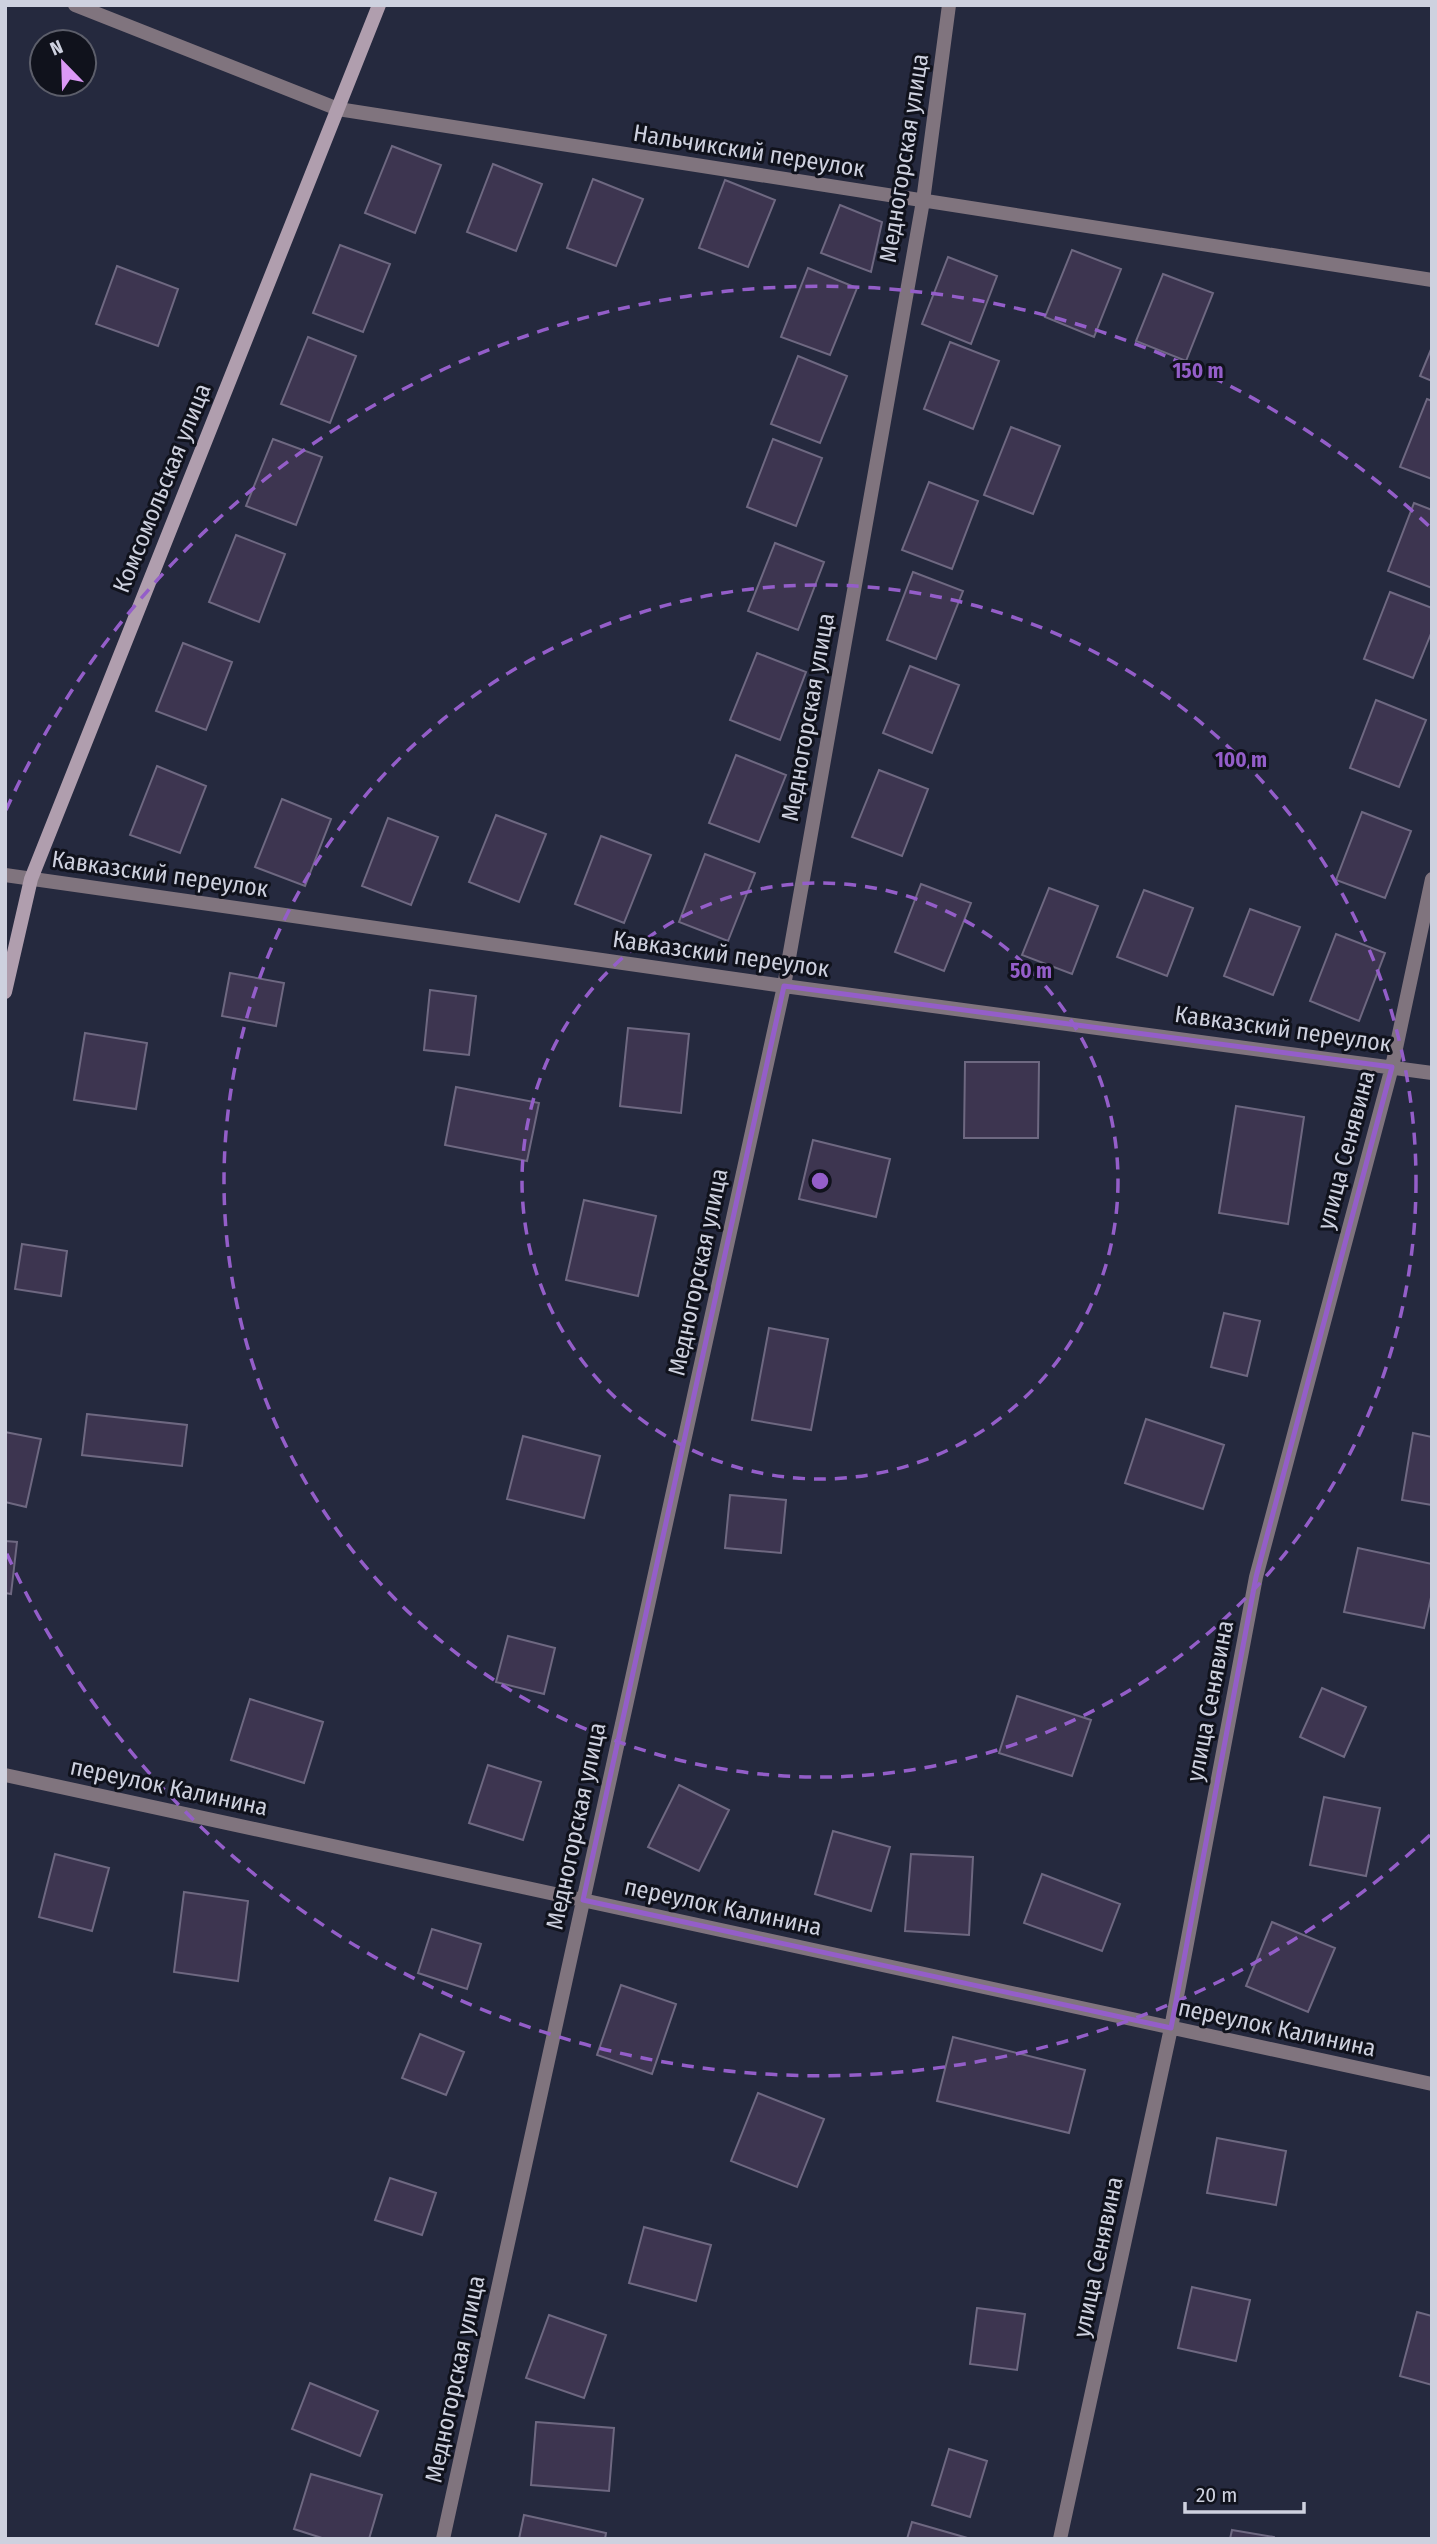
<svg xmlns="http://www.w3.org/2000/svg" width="1437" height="2544" font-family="'Fira Sans Condensed',sans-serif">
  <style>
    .building { fill: #3d3550; stroke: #6e6881; stroke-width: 2 }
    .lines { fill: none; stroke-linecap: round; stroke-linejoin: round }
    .street { stroke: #80747e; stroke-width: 14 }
    .secondary { stroke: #b09eae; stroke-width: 14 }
    .marked { fill: none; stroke: #945ec9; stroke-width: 5; stroke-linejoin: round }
    .ring { fill: none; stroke: #945ec9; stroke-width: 3.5; stroke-dasharray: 12 9 }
    .labels { text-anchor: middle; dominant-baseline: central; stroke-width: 6; stroke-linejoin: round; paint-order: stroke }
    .street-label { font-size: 24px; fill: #ced1df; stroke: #10121c }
    .centre { fill: #945ec9; stroke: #10121c; stroke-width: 3.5 }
    .ring-label { font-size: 21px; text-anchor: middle; font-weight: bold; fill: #945ec9; stroke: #10121c; stroke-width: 6; stroke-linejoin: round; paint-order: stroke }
  </style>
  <rect width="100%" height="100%" fill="#25293e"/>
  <path class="building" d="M392 146 441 165 415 233 365 213Z
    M493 164 542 184 516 251 467 232Z
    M593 179 643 199 616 266 567 248Z
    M725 180 775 200 748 267 699 248Z
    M840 205 882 222 871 272 821 253Z
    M340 245 390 264 363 332 313 313Z
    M1072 250 1121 269 1094 337 1045 317Z
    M948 257 997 276 971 344 922 324Z
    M117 266 178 289 158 346 96 324Z
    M808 268 857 288 830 355 781 337Z
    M1163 274 1213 293 1186 361 1136 341Z
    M308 337 356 356 330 423 281 404Z
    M950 342 999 361 973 429 924 409Z
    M1432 347V381L1420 376Z
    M798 356 847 376 820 443 771 424Z
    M1427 399 1432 401V479L1400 467Z
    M1011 427 1060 446 1033 514 984 495Z
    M273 439 322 457 296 525 246 506Z
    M773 439 822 458 796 526 747 507Z
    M929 482 978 501 952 569 902 550Z
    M1414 503 1432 510V588L1388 571Z
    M236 535 285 554 259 622 209 602Z
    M775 543 824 562 798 630 748 611Z
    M913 572 963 591 936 659 887 640Z
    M1390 592 1432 608V631L1413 678 1364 659Z
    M183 643 232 662 206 730 156 711Z
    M757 653 806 672 780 740 730 720Z
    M910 666 959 685 932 753 883 733Z
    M1376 700 1426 720 1399 787 1350 768Z
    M736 755 786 775 759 842 709 823Z
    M157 766 206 786 180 853 130 835Z
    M879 770 928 789 902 856 852 837Z
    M282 799 331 819 305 886 255 867Z
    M1362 812 1411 831 1385 898 1336 880Z
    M496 815 546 834 519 902 469 882Z
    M388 818 438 837 411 905 362 886Z
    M601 836 651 855 624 923 575 904Z
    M705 854 755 873 728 941 679 922Z
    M921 884 971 903 944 971 895 952Z
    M1049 888 1098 906 1072 974 1022 955Z
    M1144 890 1193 908 1167 976 1117 957Z
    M1250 909 1300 927 1273 995 1224 976Z
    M1336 934 1385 953 1359 1021 1310 1001Z
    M230 973 284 983 276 1026 222 1016Z
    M430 990 476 996 469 1055 424 1050Z
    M628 1028 689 1034 681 1113 620 1106Z
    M85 1033 147 1043 136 1109 74 1100Z
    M965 1062H1039L1038 1138H964Z
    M456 1087 539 1103 527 1161 445 1145Z
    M1236 1106 1304 1117 1288 1224 1219 1213Z
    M813 1140 890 1159 876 1217 799 1199Z
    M584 1200 656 1216 638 1296 566 1280Z
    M22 1244 67 1251 61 1296 15 1289Z
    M1224 1313 1260 1321 1247 1376 1211 1367Z
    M769 1328 828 1339 811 1430 752 1420Z
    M87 1414 187 1425 182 1466 82 1455Z
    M1146 1419 1224 1445 1203 1509 1125 1483Z
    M5 1432 41 1439 26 1507 5 1502Z
    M1413 1433 1432 1437V1505L1402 1500Z
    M523 1436 600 1456 584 1518 507 1499Z
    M730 1495 786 1500 781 1553 725 1548Z
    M5 1541 17 1542 11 1594 5 1593Z
    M1358 1548 1432 1564V1593L1424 1628 1344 1612Z
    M508 1636 555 1648 544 1694 496 1682Z
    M1322 1688 1366 1707 1344 1757 1300 1737Z
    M1017 1696 1091 1720 1072 1776 999 1753Z
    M250 1699 323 1722 304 1783 231 1760Z
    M488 1765 541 1782 523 1840 469 1823Z
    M679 1785 729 1810 699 1871 648 1847Z
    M1324 1797 1380 1808 1366 1876 1310 1865Z
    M833 1831 890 1847 871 1911 815 1894Z
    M55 1854 109 1868 92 1931 39 1917Z
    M911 1854 973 1857 969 1935 905 1931Z
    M1042 1874 1120 1904 1102 1951 1024 1923Z
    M184 1892 248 1901 238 1981 174 1972Z
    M1272 1922 1335 1948 1308 2012 1246 1986Z
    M432 1929 481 1944 467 1989 418 1973Z
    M621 1985 676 2004 652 2074 597 2055Z
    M420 2034 464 2052 446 2095 402 2078Z
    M953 2037 1085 2070 1069 2133 937 2101Z
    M758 2093 824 2119 797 2187 731 2161Z
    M1217 2138 1286 2151 1276 2205 1207 2193Z
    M390 2178 436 2193 422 2235 375 2220Z
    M644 2227 711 2245 696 2301 629 2283Z
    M1192 2287 1250 2300 1236 2361 1178 2348Z
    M977 2308 1025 2314 1017 2370 970 2364Z
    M1417 2312 1432 2316V2385L1400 2376Z
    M549 2315 606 2335 584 2398 526 2378Z
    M310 2383 378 2411 360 2456 292 2429Z
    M536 2422 614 2428 609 2491 531 2485Z
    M949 2449 987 2461 970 2517 932 2505Z
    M311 2474 382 2495 369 2539H325L294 2529Z
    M524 2515 606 2533 605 2539H519Z
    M912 2522 971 2539H907Z
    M1232 2530 1274 2537V2539H1230Z"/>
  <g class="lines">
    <path class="street" d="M75 5 338 109 1432 280
      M5 875 784 986 1432 1073
      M5 1775 1432 2084
      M443 2539 784 986 923 201 949 5
      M1060 2539 1171 2028 1256 1577 1392 1067 1432 879"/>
    <path class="secondary" d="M5 992 31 879 379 5"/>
  </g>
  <path class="marked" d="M784 986 1392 1067 1256 1577 1171 2028 583 1900Z"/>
  <g class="ring">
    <circle cx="820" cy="1181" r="298"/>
    <circle cx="820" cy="1181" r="596"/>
    <path d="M1430 1835A894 894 0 0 1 6 1552M6 810A894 894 0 0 1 1430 527"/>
  </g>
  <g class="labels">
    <g class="street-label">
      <text transform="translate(749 151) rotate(9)">Нальчикский переулок</text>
      <text transform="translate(904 158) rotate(-81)">Медногорская улица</text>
      <text transform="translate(162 488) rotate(-68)">Комсомольская улица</text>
      <text transform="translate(808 717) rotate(-80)">Медногорская улица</text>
      <text transform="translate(160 874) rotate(8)">Кавказский переулок</text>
      <text transform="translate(721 954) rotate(8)">Кавказский переулок</text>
      <text transform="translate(1283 1029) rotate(8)">Кавказский переулок</text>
      <text transform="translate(1346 1150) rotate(-75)">улица Сенявина</text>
      <text transform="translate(698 1272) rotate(-78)">Медногорская улица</text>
      <text transform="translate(1210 1701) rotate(-79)">улица Сенявина</text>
      <text transform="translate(169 1787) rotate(12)">переулок Калинина</text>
      <text transform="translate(576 1826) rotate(-78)">Медногорская улица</text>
      <text transform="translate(723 1907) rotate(12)">переулок Калинина</text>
      <text transform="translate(1277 2028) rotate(12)">переулок Калинина</text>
      <text transform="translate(1098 2257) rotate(-78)">улица Сенявина</text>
      <text transform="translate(455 2379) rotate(-78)">Медногорская улица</text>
    </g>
  </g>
  <circle cx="820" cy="1181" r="10" class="centre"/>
  <g class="ring-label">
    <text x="1198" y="378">150 m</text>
    <text x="1241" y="767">100 m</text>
    <text x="1031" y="978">50 m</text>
  </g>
  <rect width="1437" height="2544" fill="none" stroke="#ced1df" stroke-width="14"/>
  <g transform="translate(63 63) rotate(337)"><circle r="33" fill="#10121c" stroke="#5c5e6a" stroke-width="2"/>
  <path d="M0-5L12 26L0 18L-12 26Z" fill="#db99f5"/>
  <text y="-10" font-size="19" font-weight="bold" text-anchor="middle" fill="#ced1df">N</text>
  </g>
  <path d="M1185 2502v10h119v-10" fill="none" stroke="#ced1df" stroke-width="3.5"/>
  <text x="1196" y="2502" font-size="21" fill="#ced1df" stroke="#10121c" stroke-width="5" paint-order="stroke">20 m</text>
</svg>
